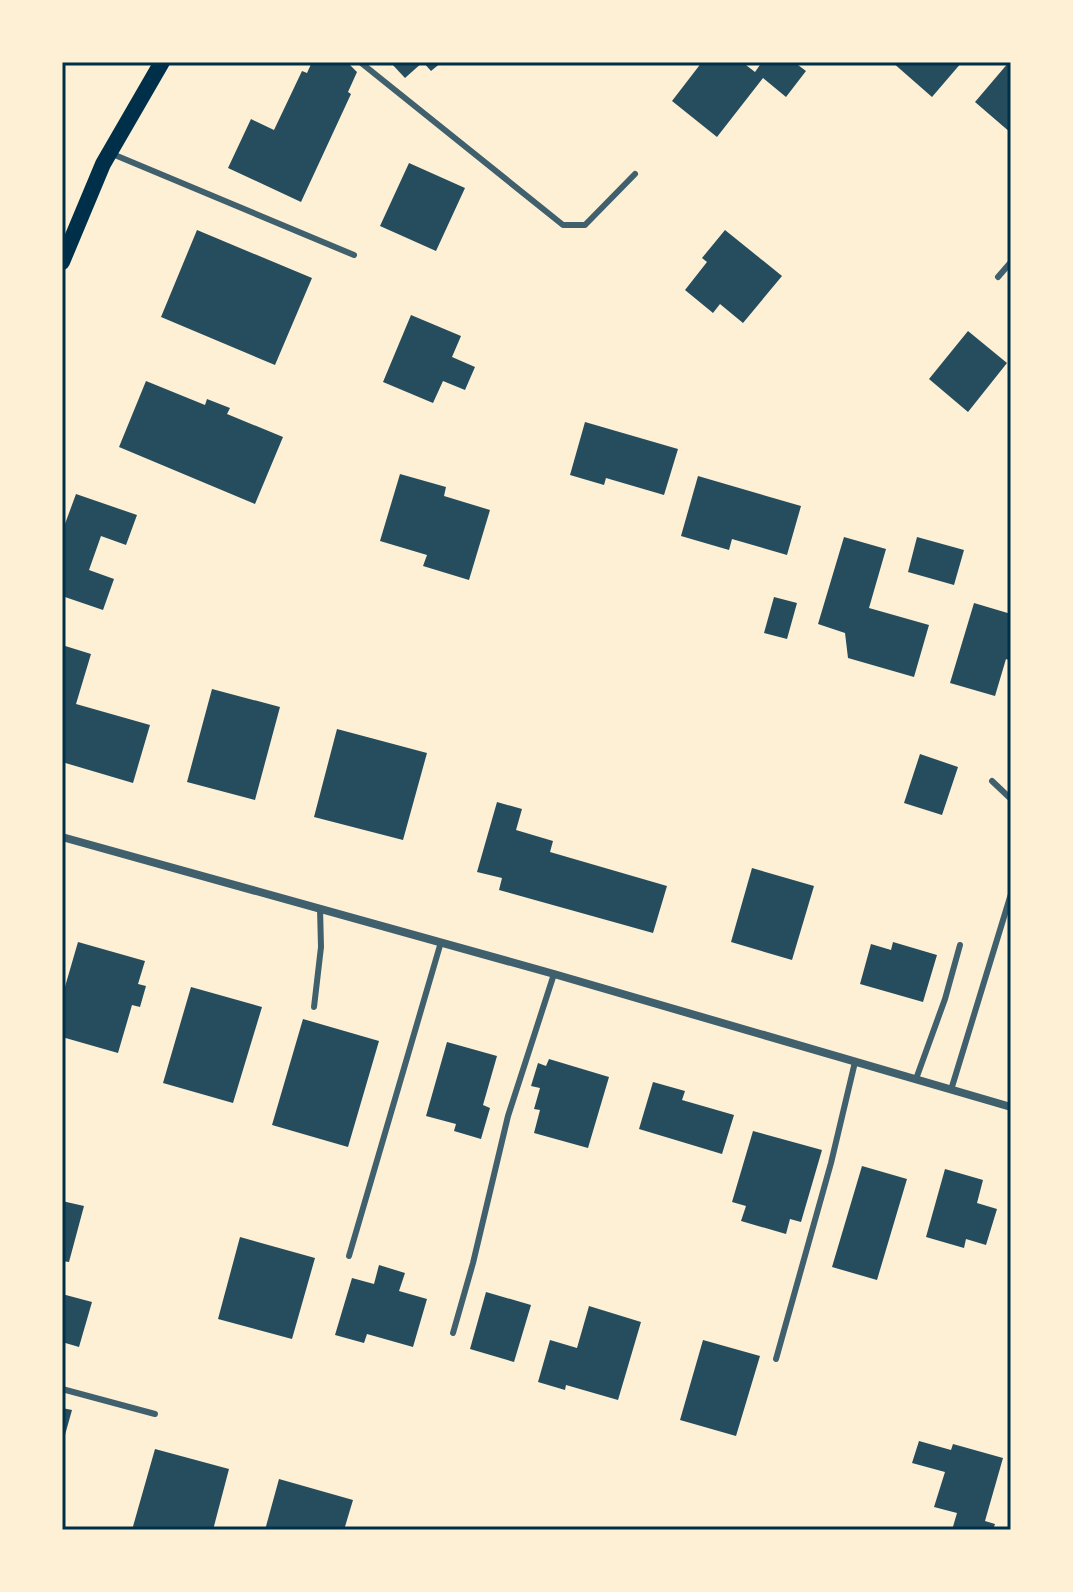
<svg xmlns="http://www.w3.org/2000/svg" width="1073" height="1592" font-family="Jost,sans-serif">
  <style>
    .building { fill: #264d5e }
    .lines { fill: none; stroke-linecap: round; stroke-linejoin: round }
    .service { stroke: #3f606c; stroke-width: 6 }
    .minor { stroke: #3f606c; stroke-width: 8 }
    .secondary { stroke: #003049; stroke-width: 16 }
    .neatline { fill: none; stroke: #003049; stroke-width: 3 }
  </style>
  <rect width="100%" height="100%" fill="#fdf0d5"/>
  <path class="building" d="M312 62H347L357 72 348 92 351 94 301 202 228 168 251 119 274 130 302 71 307 73Z
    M390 62H442L431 71 423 62 405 78Z
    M702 62H742L755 72 762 62H794L806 71 786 97 763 78 717 137 672 101Z
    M892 62H962L932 97Z
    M1009 62H1011V133L975 102Z
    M409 163 465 188 436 251 380 226Z
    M197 230 312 278 275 365 161 317Z
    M725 230 782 276 743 323 720 304 713 313 685 290 707 262 702 258Z
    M411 315 461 336 452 357 475 367 465 390 443 381 433 403 383 382Z
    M968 331 1007 363 968 412 929 379Z
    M146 381 205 405 207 399 230 408 227 414 283 437 255 504 119 447Z
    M585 422 678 449 664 495 606 478 604 485 570 475Z
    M400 474 446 487 444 496 490 510 469 580 423 566 427 555 380 541Z
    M698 476 801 506 787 555 732 539 729 550 681 536Z
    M76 494 137 515 126 545 101 536 89 570 114 579 103 610 62 596V547L65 537 62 536V532Z
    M844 537 886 549 869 608 929 625 914 677 848 658 845 633 818 624Z
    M917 537 964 550 954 585 908 572Z
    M774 597 797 603 787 639 764 633Z
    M974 603 1011 614V661L1006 659 995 696 950 683Z
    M62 645 91 654 76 704 150 725 133 783 62 762Z
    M212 689 280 707 255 800 187 782Z
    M337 729 427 753 403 840 314 817Z
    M920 754 958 767 942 815 904 803Z
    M497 802 522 809 516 830 553 841 550 852 667 886 653 933 499 890 502 878 477 872Z
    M752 868 814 886 792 960 731 942Z
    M78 942 145 961 138 984 146 986 140 1007 132 1005 118 1053 62 1037V997Z
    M893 942 937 955 923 1002 860 984 871 944 891 950Z
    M191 987 262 1007 233 1103 163 1083Z
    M303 1019 379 1041 348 1147 272 1125Z
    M447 1042 497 1056 483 1105 490 1108 481 1139 454 1131 456 1124 426 1116Z
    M549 1059 609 1077 588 1148 534 1133 540 1110 534 1109 540 1088 531 1086 538 1063 546 1066Z
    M653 1082 685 1091 682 1100 734 1115 722 1154 639 1129Z
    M753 1131 822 1150 801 1222 790 1219 786 1234 741 1221 746 1206 732 1202Z
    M862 1166 907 1179 877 1280 832 1267Z
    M945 1169 983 1180 977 1203 997 1209 986 1245 966 1239 964 1248 926 1237Z
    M62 1201 84 1206 69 1262 62 1261Z
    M240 1237 315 1258 292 1339 218 1319Z
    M379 1265 405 1273 399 1291 427 1299 413 1347 367 1334 364 1343 335 1335 352 1278 374 1284Z
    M486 1292 531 1305 514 1362 470 1349Z
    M62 1294 92 1302 79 1347 62 1342Z
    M589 1306 641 1322 618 1400 566 1385 565 1390 538 1382 550 1340 577 1348Z
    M703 1340 760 1356 736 1436 680 1420Z
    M62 1408 72 1410 63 1442H62Z
    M919 1441 951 1450 953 1444 1003 1458 985 1521 995 1524 993 1530H952L957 1513 934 1507 945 1472 912 1463Z
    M155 1449 229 1469 213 1530H132Z
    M279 1479 353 1500 344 1530H265Z"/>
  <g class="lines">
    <path class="service" d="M360 62 563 225H585L635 174
      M110 153 354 255
      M998 277 1011 262
      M992 781 1011 799
      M314 1007 321 947 320 908
      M916 1079 945 999 960 945
      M951 1090 1011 894
      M349 1256 441 942
      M453 1333 473 1263 508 1116 554 974
      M776 1359 831 1163 855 1062
      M62 1389 155 1414"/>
    <path class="minor" d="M62 837 554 974 1011 1107"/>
    <path class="secondary" d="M62 262 103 164 162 62"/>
  </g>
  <rect width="1073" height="1592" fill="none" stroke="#fdf0d5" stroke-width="128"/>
  <rect x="64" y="64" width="945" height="1464" class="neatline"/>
</svg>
